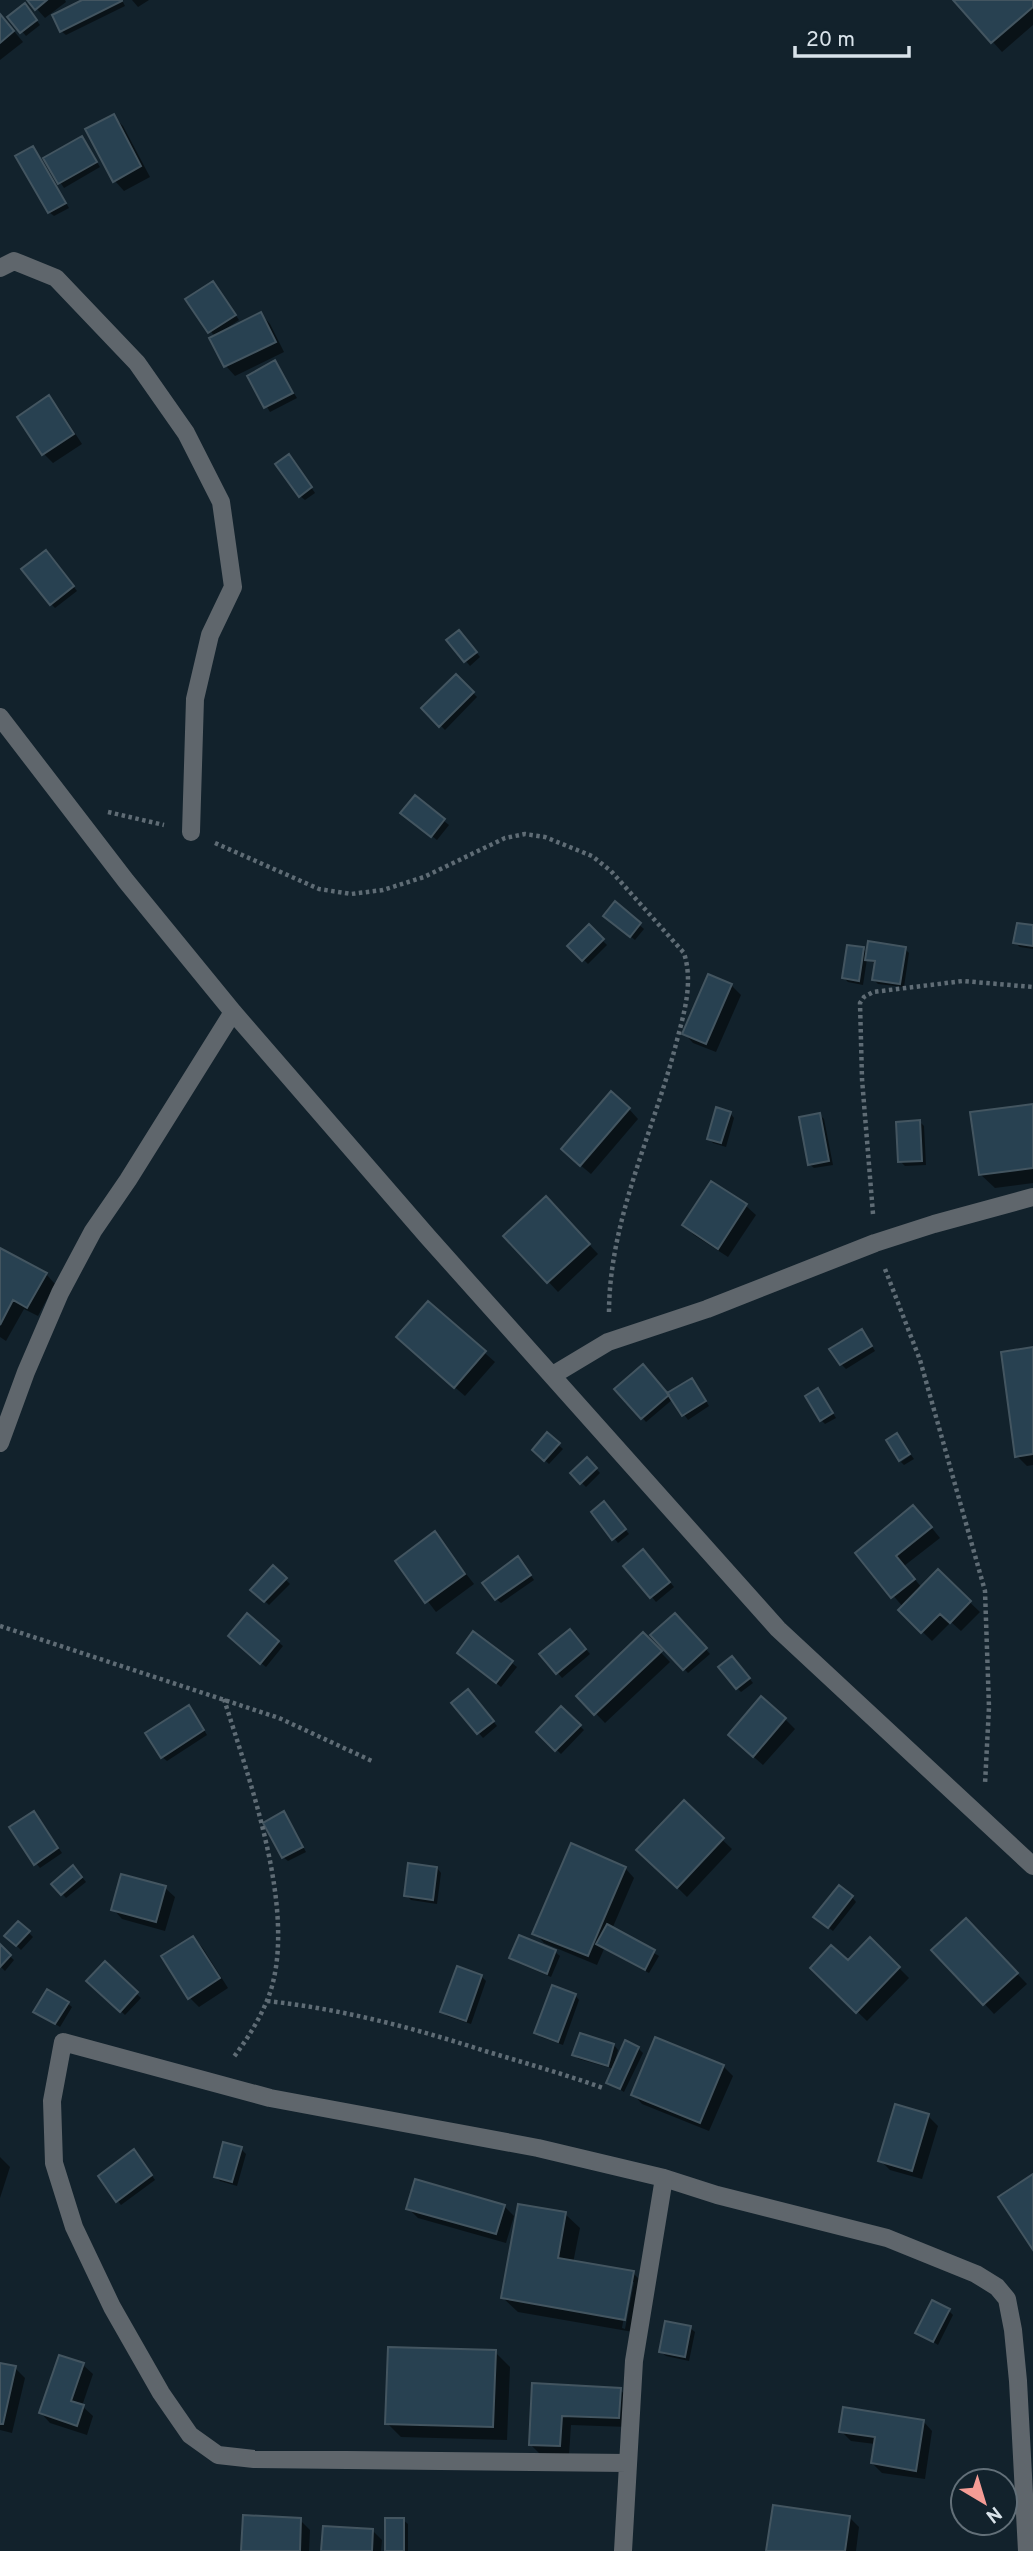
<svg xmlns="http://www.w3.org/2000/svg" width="1033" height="2551" font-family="Overpass,sans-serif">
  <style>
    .shadow { fill: #0007; fill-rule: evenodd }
    .building { fill: #284151; stroke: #435560; stroke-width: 2 }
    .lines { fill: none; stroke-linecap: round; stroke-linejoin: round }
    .path { stroke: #5f6c75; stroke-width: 4.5; stroke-dasharray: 3.5 3.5; stroke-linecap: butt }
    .minor { stroke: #5f666c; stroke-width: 18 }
  </style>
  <rect width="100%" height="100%" fill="#12222c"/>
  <path class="shadow" d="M29 0H65L66 2 45 18Z
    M86 0H122L125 6 66 35 61 31Z
    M132 0H149L138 7Z
    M955 0H1033V25L1002 52Z
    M29 10 40 25 26 36 10 17Z
    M0 14 23 42 0 60Z
    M113 116 123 126 150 177 124 191 115 181Z
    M82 138 100 167 64 188 45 159Z
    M37 153 69 208 54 216 49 212Z
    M217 287 239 320 224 330 226 332 261 314 270 324 284 352 235 376 226 366 212 339 215 337 188 300Z
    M275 363 297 398 270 412 249 377Z
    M49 398 58 407 82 444 53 463 43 453Z
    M293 461 315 493 305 500 300 496Z
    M50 556 77 591 55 608 51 604Z
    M463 636 480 657 470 666 449 641Z
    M456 676 477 697 445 730 423 708Z
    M415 798 449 825 437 840 407 817Z
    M615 904 644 929 635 940 610 920Z
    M589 927 607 945 588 964 570 946Z
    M1033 927V949L1020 947 1015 943Z
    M863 949 867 953 905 949 909 953 904 987 878 984 873 979 876 964 867 959 863 985 848 982 844 978Z
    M731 985 741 995 716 1052 693 1043 684 1033Z
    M1033 1106V1183L995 1188 980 1174Z
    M629 1109 638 1119 591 1174 573 1159Z
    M730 1113 734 1118 726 1147 713 1143 709 1139Z
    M819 1114 824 1119 833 1165 814 1168 809 1164Z
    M919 1121 924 1126 926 1165 905 1166 900 1161Z
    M746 1206 756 1215 728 1257 694 1235 684 1225Z
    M555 1208 598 1254 558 1292 506 1236Z
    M0 1250 46 1274 55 1284 38 1316 24 1309 6 1341 0 1337Z
    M428 1303 495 1362 465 1396 408 1347Z
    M866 1336 875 1351 846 1369 841 1364Z
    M1033 1349V1465L1027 1466 1017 1456Z
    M696 1385 709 1406 688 1420 673 1399 646 1422 617 1389 668 1395Z
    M818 1391 836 1418 825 1424 821 1420Z
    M547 1435 563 1449 549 1464 534 1450Z
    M911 1455 914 1459 904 1465 901 1462Z
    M587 1459 600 1473 586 1487 572 1473Z
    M608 1508 629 1534 618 1543 614 1538Z
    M923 1517 940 1538 904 1566 922 1588 938 1572 980 1612 961 1631 951 1622 932 1641 900 1610 903 1607 857 1553Z
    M435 1534 474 1584 436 1612 397 1561Z
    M647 1555 674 1587 656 1602 626 1566Z
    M522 1563 534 1580 501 1603 496 1599Z
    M273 1567 290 1584 269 1605 253 1590Z
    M675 1615 710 1654 688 1673 653 1636Z
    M247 1616 283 1646 266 1667 234 1641Z
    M474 1633 517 1667 501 1687 463 1657Z
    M643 1634 670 1662 605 1723 579 1696Z
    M574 1635 590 1654 562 1678 542 1654Z
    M736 1662 753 1683 741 1692 737 1688Z
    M473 1696 497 1726 483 1738 453 1703Z
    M561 1708 584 1730 561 1754 538 1732Z
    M193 1712 207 1735 167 1761 162 1757Z
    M785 1719 795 1729 763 1765 740 1745Z
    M684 1803 732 1849 687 1897 639 1850Z
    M284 1813 306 1852 288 1861 283 1857Z
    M38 1818 62 1853 40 1868 36 1863Z
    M437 1868 441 1873 437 1904 411 1900 406 1895Z
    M625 1868 634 1878 612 1929 659 1956 649 1973 604 1949 597 1965 544 1943 535 1933Z
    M77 1871 86 1882 66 1898 53 1884Z
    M165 1888 175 1897 165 1931 122 1919 113 1909Z
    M852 1897 856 1902 833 1931 820 1921Z
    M966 1920 1027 1984 994 2014 934 1950Z
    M19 1923 33 1937 21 1950 7 1936Z
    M193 1938 202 1947 228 1988 199 2007 190 1998Z
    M870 1939 909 1978 867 2021 812 1968 848 1963Z
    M0 1947 14 1960 5 1971 0 1966Z
    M555 1952 560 1956 551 1977 516 1962 511 1958Z
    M105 1964 141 1998 125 2015 89 1981Z
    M458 1968 482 1977 486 1981 471 2024 447 2016 442 2012Z
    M575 1995 579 2000 563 2045 541 2037 536 2032Z
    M67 2003 72 2007 60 2027 35 2011Z
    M614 2045 618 2050 614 2064 616 2065 638 2048 643 2053 624 2092 608 2082 614 2069 579 2059 574 2055Z
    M723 2066 733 2076 709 2131 642 2104 633 2094Z
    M928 2116 938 2126 922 2179 890 2170 880 2160Z
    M224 2145 241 2149 246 2154 237 2186 220 2181 216 2177Z
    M138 2156 155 2180 121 2205 117 2200Z
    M0 2157 10 2167 0 2198Z
    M504 2206 514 2216 506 2243 418 2218 408 2208Z
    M565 2214 580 2228 573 2263 633 2273 647 2287 639 2333 518 2312 503 2298ZM630 2282H634L625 2329 622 2328Z
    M949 2311 953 2315 938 2345 918 2332Z
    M690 2328 695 2332 689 2361 666 2356 661 2352Z
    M495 2352 510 2367 507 2440 401 2437 387 2423Z
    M60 2357 83 2365 93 2374 82 2406 93 2416 87 2435 50 2423 41 2413Z
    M0 2365 15 2368 25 2378 12 2433 0 2430Z
    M534 2385 620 2390 630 2399 628 2427 571 2425 569 2455 540 2454 530 2444Z
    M923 2421 932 2431 925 2479 882 2473 872 2463 875 2444 851 2441 841 2431Z
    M849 2517 859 2527 856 2551H768Z
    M300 2520 310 2530 309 2551H243Z
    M403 2520 408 2524V2551H387Z
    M372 2530 382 2540 381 2551H323Z"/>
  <path class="building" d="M27 0H47L35 10Z
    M82 0H122V1L60 32 52 15Z
    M953 0H1033V7L991 43Z
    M25 3 37 20 20 33 7 17Z
    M0 14 14 31 0 43Z
    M114 114 141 166 113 182 85 129Z
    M82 136 97 162 58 184 43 158Z
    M33 146 66 203 48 213 15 156Z
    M213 281 236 315 208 333 185 299Z
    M261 312 276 342 224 367 209 338Z
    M275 360 293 393 264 408 247 376Z
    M49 395 74 434 42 455 17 417Z
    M289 454 312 487 299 497 275 464Z
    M46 550 74 586 50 605 21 569Z
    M459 630 477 652 464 662 446 640Z
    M456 674 474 692 439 727 421 708Z
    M415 795 445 819 431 837 400 813Z
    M615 901 641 923 630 937 603 916Z
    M1017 923 1033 925V946L1013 943Z
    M589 924 604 939 582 961 567 946Z
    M868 941 906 947 900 984 872 980 875 961 865 960Z
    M847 945 864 947 859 981 842 978Z
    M708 974 732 984 706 1044 682 1034Z
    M611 1091 630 1108 580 1166 561 1149Z
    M1033 1104V1168L979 1175 970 1112Z
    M716 1107 731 1112 721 1143 707 1139Z
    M820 1113 829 1161 808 1165 799 1117Z
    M920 1120 922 1161 898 1162 896 1122Z
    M711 1181 747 1204 718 1249 682 1225Z
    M546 1196 590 1244 547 1283 503 1236Z
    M0 1248 47 1273 27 1308 13 1300 0 1325Z
    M428 1301 486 1351 454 1388 396 1337Z
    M862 1329 872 1346 840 1365 829 1349Z
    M1033 1347V1454L1015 1457 1001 1352Z
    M643 1364 669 1395 641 1419 614 1389Z
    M692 1378 706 1401 682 1416 667 1393Z
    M818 1388 833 1413 820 1421 805 1396Z
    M547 1432 560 1443 544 1461 532 1450Z
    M897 1433 910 1454 899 1461 886 1440Z
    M587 1457 597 1468 580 1484 570 1473Z
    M604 1501 626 1529 612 1540 591 1512Z
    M913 1505 932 1527 896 1556 915 1579 891 1598 855 1553Z
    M435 1531 465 1574 425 1603 395 1561Z
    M643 1549 670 1582 650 1598 623 1566Z
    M518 1556 531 1575 495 1600 482 1583Z
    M273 1565 287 1578 264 1602 250 1590Z
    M938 1569 971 1601 950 1623 940 1614 921 1633 898 1610Z
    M247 1613 279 1641 260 1664 228 1636Z
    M675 1613 707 1648 683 1670 650 1635Z
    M570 1629 586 1649 556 1674 539 1654Z
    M473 1631 513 1661 496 1683 457 1653Z
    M643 1632 662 1651 594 1715 576 1696Z
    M732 1656 750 1678 736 1689 718 1667Z
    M468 1689 494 1721 477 1734 451 1703Z
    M761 1696 786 1718 753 1757 728 1735Z
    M189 1705 204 1730 161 1758 145 1733Z
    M561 1706 581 1725 555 1751 536 1732Z
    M684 1800 724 1838 677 1888 636 1850Z
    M34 1811 58 1848 34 1865 9 1827Z
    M284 1811 303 1847 282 1858 263 1823Z
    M571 1843 626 1867 588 1956 532 1934Z
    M408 1863 437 1867 433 1900 404 1896Z
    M73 1865 82 1877 61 1895 51 1884Z
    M121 1874 166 1886 156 1922 111 1910Z
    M839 1885 853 1896 828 1928 813 1917Z
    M966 1918 1018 1973 983 2005 931 1950Z
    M18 1921 30 1931 16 1946 4 1936Z
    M607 1924 655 1950 645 1970 596 1944Z
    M519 1935 556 1950 547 1974 509 1958Z
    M193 1936 220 1978 188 1999 161 1956Z
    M870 1937 900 1967 856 2013 810 1968 831 1945 848 1960Z
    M0 1944 11 1955 0 1967Z
    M105 1961 138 1992 120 2012 86 1981Z
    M457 1966 482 1975 466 2021 440 2012Z
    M552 1985 576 1994 558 2042 534 2033Z
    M47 1989 69 2002 55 2024 33 2012Z
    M580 2033 614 2044 608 2066 572 2055Z
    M655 2037 724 2065 700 2123 631 2095Z
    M625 2040 639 2047 620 2089 606 2083Z
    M895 2104 929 2114 912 2171 878 2161Z
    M223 2142 242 2147 232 2182 214 2177Z
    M134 2149 152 2175 116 2202 98 2176Z
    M1033 2174V2250L998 2197Z
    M415 2179 505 2205 496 2234 406 2209Z
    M518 2204 566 2212 558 2258 634 2271 625 2320 501 2298Z
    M932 2300 950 2309 933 2342 915 2333Z
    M665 2321 691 2326 685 2357 659 2352Z
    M388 2347 496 2350 493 2427 385 2424Z
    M59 2355 84 2363 71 2401 84 2405 77 2426 39 2413Z
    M0 2363 16 2366 3 2424H0Z
    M532 2383 621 2388 619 2418 562 2416 560 2446 529 2445Z
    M843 2407 924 2420 916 2471 871 2463 875 2437 839 2432Z
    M773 2505 850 2516 845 2551H766Z
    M243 2515 301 2518 300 2551H241Z
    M385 2518H404V2551H385Z
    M323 2526 373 2529 372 2551H321Z"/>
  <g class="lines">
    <path class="path" d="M108 812 164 825
      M215 843 319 889 351 894 383 890 424 877 505 838 525 834 545 837 592 856 611 871 684 953C694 985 683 1016 675 1048 652 1135 609 1222 609 1313
      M873 1214 862 1079 860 1003 864 997 873 992 963 981 1033 987
      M885 1269 920 1360 985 1591 989 1707 985 1784
      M0 1626 279 1718 372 1761
      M224 1699C249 1780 302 1921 266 2003 258 2022 246 2041 233 2058
      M267 2001C342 2009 414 2028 485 2051 525 2063 564 2074 603 2088"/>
    <path class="minor" d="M0 268 14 261 56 278 137 363 186 433 221 502 233 587 210 635 195 699 191 832
      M0 717 126 881 233 1012 428 1237 778 1629 1033 1866
      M553 1375 608 1342 707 1309 875 1243 934 1224 1033 1197
      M0 1443 26 1372 60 1293 93 1231 128 1180 233 1012
      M627 2463 254 2459 218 2455 190 2435 161 2393 112 2307 74 2227 54 2163 52 2101 63 2042 270 2098 538 2148 664 2178 717 2195 887 2238 976 2274 997 2287 1007 2299 1013 2330 1018 2381 1027 2551
      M623 2551 634 2361 664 2178"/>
  </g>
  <g transform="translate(984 2502) rotate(142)"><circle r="33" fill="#12222c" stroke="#626f78" stroke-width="2"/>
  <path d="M0-5L12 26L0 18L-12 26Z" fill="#f59c95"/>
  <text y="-10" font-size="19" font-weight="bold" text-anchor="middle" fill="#d9e3ea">N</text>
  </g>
  <path d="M795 46v10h114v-10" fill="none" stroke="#d9e3ea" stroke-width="3.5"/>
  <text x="806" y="46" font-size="21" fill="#d9e3ea" stroke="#12222c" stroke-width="5" paint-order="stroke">20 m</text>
</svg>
